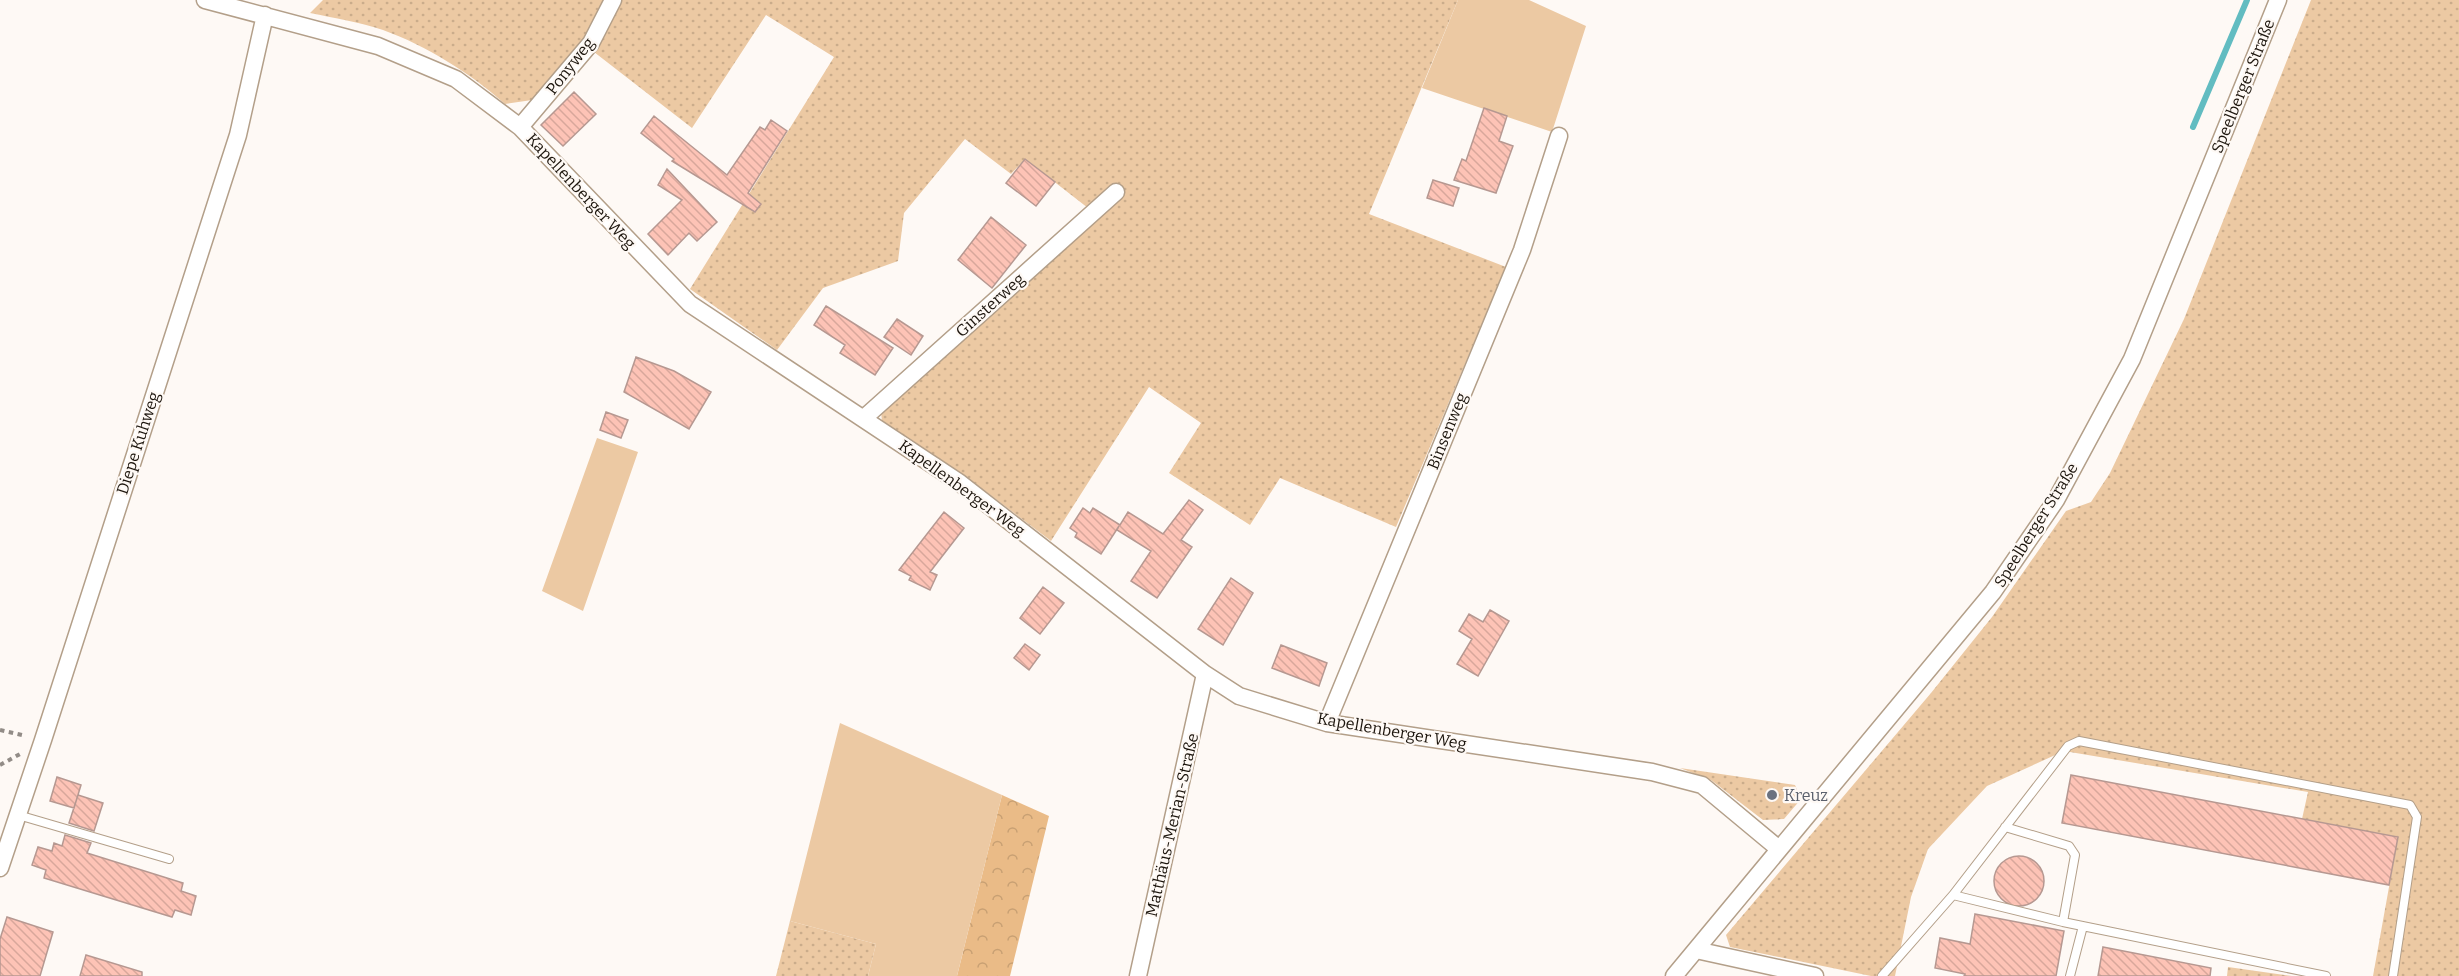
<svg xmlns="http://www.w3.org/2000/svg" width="2459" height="976" font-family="Bitter,serif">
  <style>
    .grass { fill: url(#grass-dots) }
    .forest { fill: url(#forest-crowns) }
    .garden { fill: #ecc9a3 }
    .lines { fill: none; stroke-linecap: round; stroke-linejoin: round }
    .stream { stroke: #62bcc1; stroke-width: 6 }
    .building { fill: url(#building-back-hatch); stroke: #b69891; stroke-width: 1.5 }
    .service-casing { stroke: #b39f89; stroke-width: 10 }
    .minor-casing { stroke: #b39f89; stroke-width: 19 }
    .path { stroke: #928c87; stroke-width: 4; stroke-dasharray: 4.5 4.5; stroke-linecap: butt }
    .service { stroke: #fff; stroke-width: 8 }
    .minor { stroke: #fff; stroke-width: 16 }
    .worship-dot { fill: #6b7280; stroke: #fef9f5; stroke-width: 2 }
    .labels { text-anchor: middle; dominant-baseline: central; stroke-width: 4.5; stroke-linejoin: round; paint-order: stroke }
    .street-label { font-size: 16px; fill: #1c150d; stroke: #fef9f5 }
    .worship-label { font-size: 16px; fill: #5b616d; stroke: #fef9f5; text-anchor: start }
  </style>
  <defs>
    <pattern id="grass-dots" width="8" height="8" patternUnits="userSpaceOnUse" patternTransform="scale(1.5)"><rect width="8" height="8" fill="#ecc9a3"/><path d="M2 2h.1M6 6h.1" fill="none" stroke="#caac8b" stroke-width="1.8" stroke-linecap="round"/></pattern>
    <pattern id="forest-crowns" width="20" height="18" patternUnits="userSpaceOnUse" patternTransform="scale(1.5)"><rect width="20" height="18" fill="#eabb87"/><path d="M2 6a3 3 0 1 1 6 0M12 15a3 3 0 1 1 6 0" fill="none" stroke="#c8a073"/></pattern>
    <pattern id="building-back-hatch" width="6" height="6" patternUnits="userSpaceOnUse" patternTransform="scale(1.5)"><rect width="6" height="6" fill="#fdc3b6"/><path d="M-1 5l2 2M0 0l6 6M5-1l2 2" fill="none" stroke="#d8a79b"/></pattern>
  </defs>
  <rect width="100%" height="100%" fill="#fef9f5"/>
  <path class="grass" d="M323 0H604L581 43 532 100 505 104C470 73 427 46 383 30 360 22 334 18 310 13Z
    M622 0H1458L1369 214 1506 267 1396 527 1280 478 1250 525 1169 473 1201 423 1149 387 1051 541 964 475 882 422 881 411 1088 208 1025 159 1011 174 965 139 904 213 898 261 823 288 777 350 690 289 834 57 766 15 692 128 594 52Z
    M2311 0H2459V976H2373L2398 837 2302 819 2308 792 2064 751 1987 786 1928 849 1911 897 1895 976H1871L1730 947 1726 935 1931 693 1992 617 2066 511 2091 502 2110 473 2184 319Z
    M1680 768 1795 785 1801 799 1784 819 1763 820 1711 780Z
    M790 921 876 944 868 976H776Z
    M2228 967 2292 976H2227Z"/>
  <path class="forest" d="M1002 795 1049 816 1010 976H957Z"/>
  <path class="garden" d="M1458 0H1529L1586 26 1552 132 1422 88Z
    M597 438 638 452 583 611 542 591Z
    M840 723 1002 795 957 976H868L876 944 790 921Z"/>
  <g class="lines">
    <path class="stream" d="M2193 127 2247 0"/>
  </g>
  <path class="building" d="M574 92 596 114 563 146 541 125Z
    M1484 108 1507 116 1499 141 1513 146 1496 193 1454 180 1462 159 1466 161Z
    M654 116 727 175 760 127 765 130 771 120 787 131 748 193 761 204 755 212 672 161 674 159 641 133Z
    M1025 159 1055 182 1036 206 1006 183Z
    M667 169 717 222 697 241 689 233 668 255 648 234 682 200 658 185Z
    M1433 180 1459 188 1453 206 1427 198Z
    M991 217 1026 245 992 288 958 260Z
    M826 306 893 348 875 375 840 353 845 345 814 325Z
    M897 319 923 336 911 355 884 337Z
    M636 357 674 371 711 392 689 429 624 392Z
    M606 412 628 420 621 438 600 430Z
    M1189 500 1203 510 1181 540 1192 547 1157 598 1131 581 1151 551 1117 530 1119 526 1101 554 1075 537 1077 533 1070 528 1083 508 1090 513 1093 508 1120 525 1128 512 1163 534Z
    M944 512 964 528 930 572 937 575 930 590 909 580 911 576 899 570Z
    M1231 578 1253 593 1223 645 1198 629Z
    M1043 587 1064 603 1040 634 1020 618Z
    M1490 610 1509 621 1478 676 1457 664 1472 639 1459 631 1469 614 1483 622Z
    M1025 644 1040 655 1029 670 1014 658Z
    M1281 645 1327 663 1319 686 1272 668Z
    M2071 775 2398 837 2389 885 2062 823Z
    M57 777 81 785 74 808 50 801Z
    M78 795 103 803 94 831 69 823Z
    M65 835 91 843 87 853 183 883 181 891 196 896 191 915 175 910 172 917 44 878 46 870 32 865 38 847 52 851 54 843 62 846Z
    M1994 881a25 25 0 1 1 50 0a25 25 0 1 1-50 0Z
    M1975 914 2064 931 2056 976H1964L1965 974 1935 968 1940 938 1970 944Z
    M7 917 53 932 40 976H0V939Z
    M2103 947 2211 968 2210 976H2098Z
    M86 955 142 972V976H80Z"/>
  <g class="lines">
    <g class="service-casing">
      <path id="service" d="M18 815 169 859
        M2005 827 2069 846 2075 855 2063 922
        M1953 895 2063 922 2326 976
        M1882 976 1953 895 2068 746 2079 741 2410 805 2417 817 2393 976
        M2070 976 2083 926"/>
    </g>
    <g class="minor-casing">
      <path id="minor" d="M205 0 378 46 456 79 520 127 690 304 960 483 1205 674 1239 696 1327 723 1652 772 1702 785 1779 849
        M520 127 591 43 613 0
        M864 418 1116 192
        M1327 723 1522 250 1559 136
        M0 868 43 740 238 135 265 15
        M1696 950 1815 976
        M1138 976 1205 674
        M1674 976 1993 592 2056 500 2132 359 2278 0"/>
    </g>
    <path class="path" d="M0 730 26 736
      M0 765 20 754"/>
    <use href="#service" class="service"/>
    <use href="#minor" class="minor"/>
  </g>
  <circle class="worship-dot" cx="1772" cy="795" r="6"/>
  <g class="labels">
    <g class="street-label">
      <text transform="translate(570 66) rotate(-52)">Ponyweg</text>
      <text transform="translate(2243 86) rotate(-68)">Speelberger Straße</text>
      <text transform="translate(581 191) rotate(47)">Kapellenberger Weg</text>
      <text transform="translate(990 305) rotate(-42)">Ginsterweg</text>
      <text transform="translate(1447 431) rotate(-68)">Binsenweg</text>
      <text transform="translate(138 443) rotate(-72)">Diepe Kuhweg</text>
      <text transform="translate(962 488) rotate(36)">Kapellenberger Weg</text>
      <text transform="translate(2036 525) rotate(-58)">Speelberger Straße</text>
      <text transform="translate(1392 731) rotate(10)">Kapellenberger Weg</text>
      <text transform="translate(1172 825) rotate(-77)">Matthäus-Merian-Straße</text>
    </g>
    <g class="worship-label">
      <text x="1784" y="795">Kreuz</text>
    </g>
  </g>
</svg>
